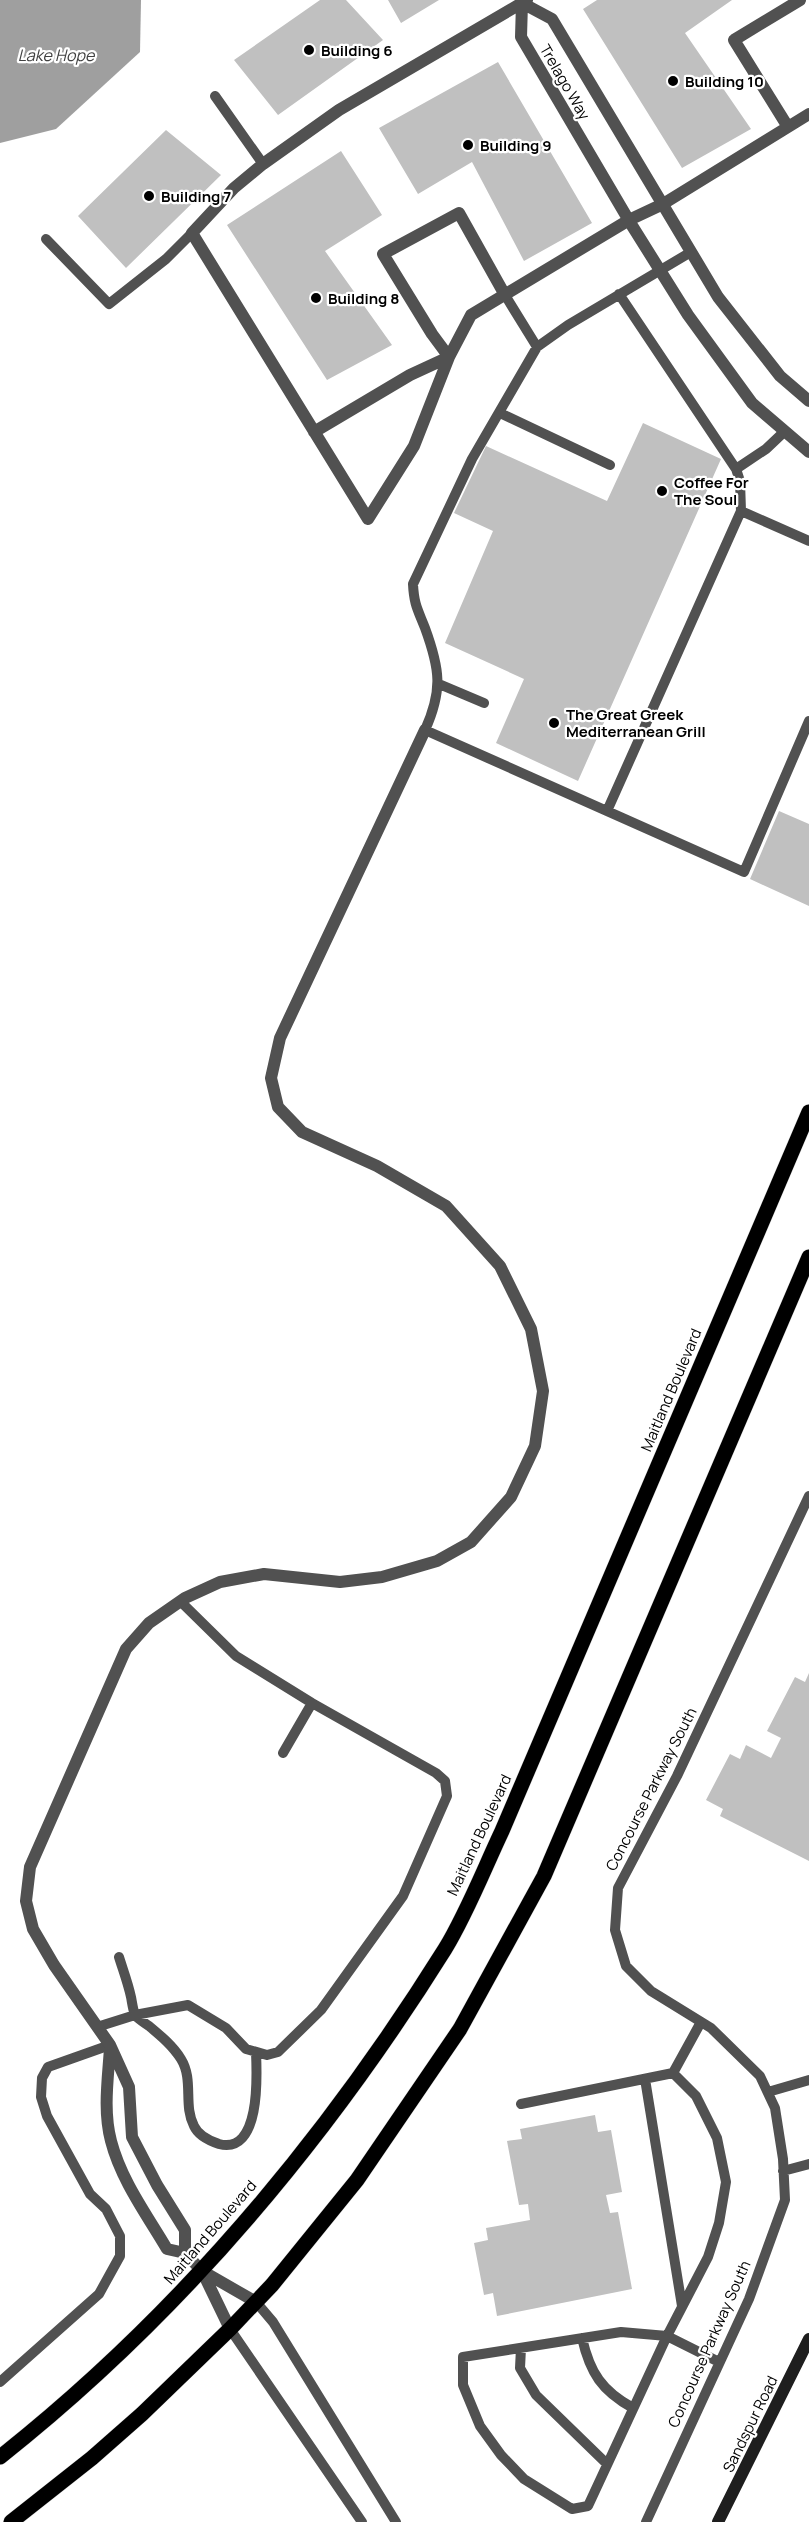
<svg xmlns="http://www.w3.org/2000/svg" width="809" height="2522" font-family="Manrope,sans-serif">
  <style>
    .water { fill: #9f9f9f }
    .building { fill: #c0c0c0 }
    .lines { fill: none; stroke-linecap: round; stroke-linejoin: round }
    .primary-casing { stroke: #dbdbdb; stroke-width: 16 }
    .lane { stroke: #515151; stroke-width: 10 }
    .street { stroke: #515151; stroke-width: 12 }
    .secondary { stroke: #1e1e1e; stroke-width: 12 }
    .primary { stroke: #000; stroke-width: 15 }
    .poi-dot { fill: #000; stroke: #fff; stroke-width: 2 }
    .labels { text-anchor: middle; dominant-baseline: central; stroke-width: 4.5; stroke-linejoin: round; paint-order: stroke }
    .poi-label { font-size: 15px; font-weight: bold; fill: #000; stroke: #fff; text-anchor: start }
    .street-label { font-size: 15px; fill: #000; stroke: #fff }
    .water-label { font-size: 16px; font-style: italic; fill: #404040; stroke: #fff }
  </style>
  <rect width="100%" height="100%" fill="#fff"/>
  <path class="water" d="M0 0H141L140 52 56 129 0 143Z"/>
  <path class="building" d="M320 0H346L383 40 278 115 234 60Z
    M388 0H439L401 23Z
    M597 0H732L685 33 751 129 682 168 583 9Z
    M498 62 592 223 524 261 472 162 418 194 379 128Z
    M166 130 221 175 126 268 78 216Z
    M341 151 382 215 325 251 392 345 327 380 227 225Z
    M643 423 721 459 578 781 496 743 524 679 445 643 493 531 454 513 486 446 607 501Z
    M779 811 809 824V906L750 879Z
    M809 1673V1861L720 1816 723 1809 706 1800 730 1754 740 1759 746 1745 771 1758 781 1738 767 1731 795 1677 805 1682Z
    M595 2115 598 2132 611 2130 622 2192 606 2195 610 2213 618 2212 632 2289 497 2316 493 2293 484 2295 474 2243 488 2240 486 2228 530 2220 528 2204 519 2205 507 2141 522 2139 520 2129Z"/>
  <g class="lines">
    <g class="primary-casing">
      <path id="primary" d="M0 2457C177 2317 325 2141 445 1949 467 1913 484 1869 502 1831L809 1112
        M11 2522 92 2458 142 2414 230 2329 272 2285 357 2180 460 2029 544 1876 809 1257"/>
    </g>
    <path class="lane" d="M215 96 263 164
      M46 239 109 304 166 259 192 233
      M619 294 736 469
      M505 295 537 347 568 325 691 252
      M537 347 472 459 413 584C414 605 418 610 425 628 440 669 443 690 425 730L744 872 809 721
      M500 413 610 465
      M785 431 766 449 736 469 740 481 741 511 809 541
      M439 684 484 703
      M607 811 741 511
      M283 1753 312 1703
      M119 1957C123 1970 128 1983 131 1997 132 2002 133 2010 135 2015 138 2019 145 2023 149 2026 161 2036 173 2046 181 2059 194 2080 183 2105 194 2126 198 2135 210 2141 219 2144 261 2155 257 2075 256 2052
      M97 2027 135 2015 188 2005 226 2028 246 2049 267 2055 278 2052 321 2010 403 1896 447 1796 445 1781 436 1773 312 1703 236 1656 180 1601
      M673 2073 701 2022
      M645 2079 682 2306
      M768 2092 809 2080
      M521 2104 673 2073 696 2096 717 2138 726 2182 719 2223 708 2257 667 2336 588 2506 572 2509 524 2479 501 2455 480 2426 463 2385V2357L621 2332 667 2336 719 2362
      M783 2171 809 2164
      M256 2302 273 2322 396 2522
      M230 2329 362 2522
      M582 2338C590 2373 602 2391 633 2408
      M521 2348 520 2368 536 2395 607 2464
      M0 2382 99 2294 120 2256V2236L106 2209 90 2194 47 2116 41 2097 42 2078 48 2067 110 2045
      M646 2522 749 2299 785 2200 783 2159 775 2108 760 2076 711 2028 651 1991 626 1966 615 1930 618 1888 677 1776 809 1496"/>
    <path class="street" d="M527 0 339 110 263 164 234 188 192 233 368 519 414 446 449 357 471 315 629 220 663 204 809 114
      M788 127 734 40 800 0
      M809 401 780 376 718 297 552 19 522 3 521 37 631 224 688 315 752 403 809 452
      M314 432 410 375 449 357 432 334 383 254 459 213 505 295
      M110 2048C108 2079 103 2111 111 2141 121 2180 147 2215 167 2249L185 2253 202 2271 230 2329
      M185 2253V2230L157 2185 132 2137 129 2087 110 2045 54 1965 33 1929 26 1901 30 1867 126 1649 149 1623 185 1598 220 1582 264 1574 340 1582 382 1577 437 1561 471 1542 511 1497 535 1446 543 1391 531 1329 500 1266 446 1206 377 1166 302 1132 278 1107 271 1078 280 1038 425 730
      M202 2271 256 2302"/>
    <path class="secondary" d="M718 2522 809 2339"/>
    <use href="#primary" class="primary"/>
  </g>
  <g class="poi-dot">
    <circle cx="309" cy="50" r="6"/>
    <circle cx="673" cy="81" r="6"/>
    <circle cx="468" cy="145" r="6"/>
    <circle cx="149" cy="196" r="6"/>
    <circle cx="316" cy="298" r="6"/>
    <circle cx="662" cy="491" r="6"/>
    <circle cx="554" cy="723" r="6"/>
  </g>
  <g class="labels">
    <g class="poi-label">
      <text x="321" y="50">Building 6</text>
      <text x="685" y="81">Building 10</text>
      <text x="480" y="145">Building 9</text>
      <text x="161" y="196">Building 7</text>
      <text x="328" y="298">Building 8</text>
      <text x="674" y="482">Coffee For<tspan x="674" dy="17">The Soul</tspan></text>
      <text x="566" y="714">The Great Greek<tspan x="566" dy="17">Mediterranean Grill</tspan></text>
    </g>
    <g class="street-label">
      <text transform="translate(565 82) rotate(60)">Trelago Way</text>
      <text transform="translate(671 1390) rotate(-67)">Maitland Boulevard</text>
      <text transform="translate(651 1789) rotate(-63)">Concourse Parkway South</text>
      <text transform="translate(479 1835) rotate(-65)">Maitland Boulevard</text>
      <text transform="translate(210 2232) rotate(-49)">Maitland Boulevard</text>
      <text transform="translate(709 2344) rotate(-66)">Concourse Parkway South</text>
      <text transform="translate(750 2424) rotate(-64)">Sandspur Road</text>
    </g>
    <g class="water-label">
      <text x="56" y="55">Lake Hope</text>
    </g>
  </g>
</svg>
